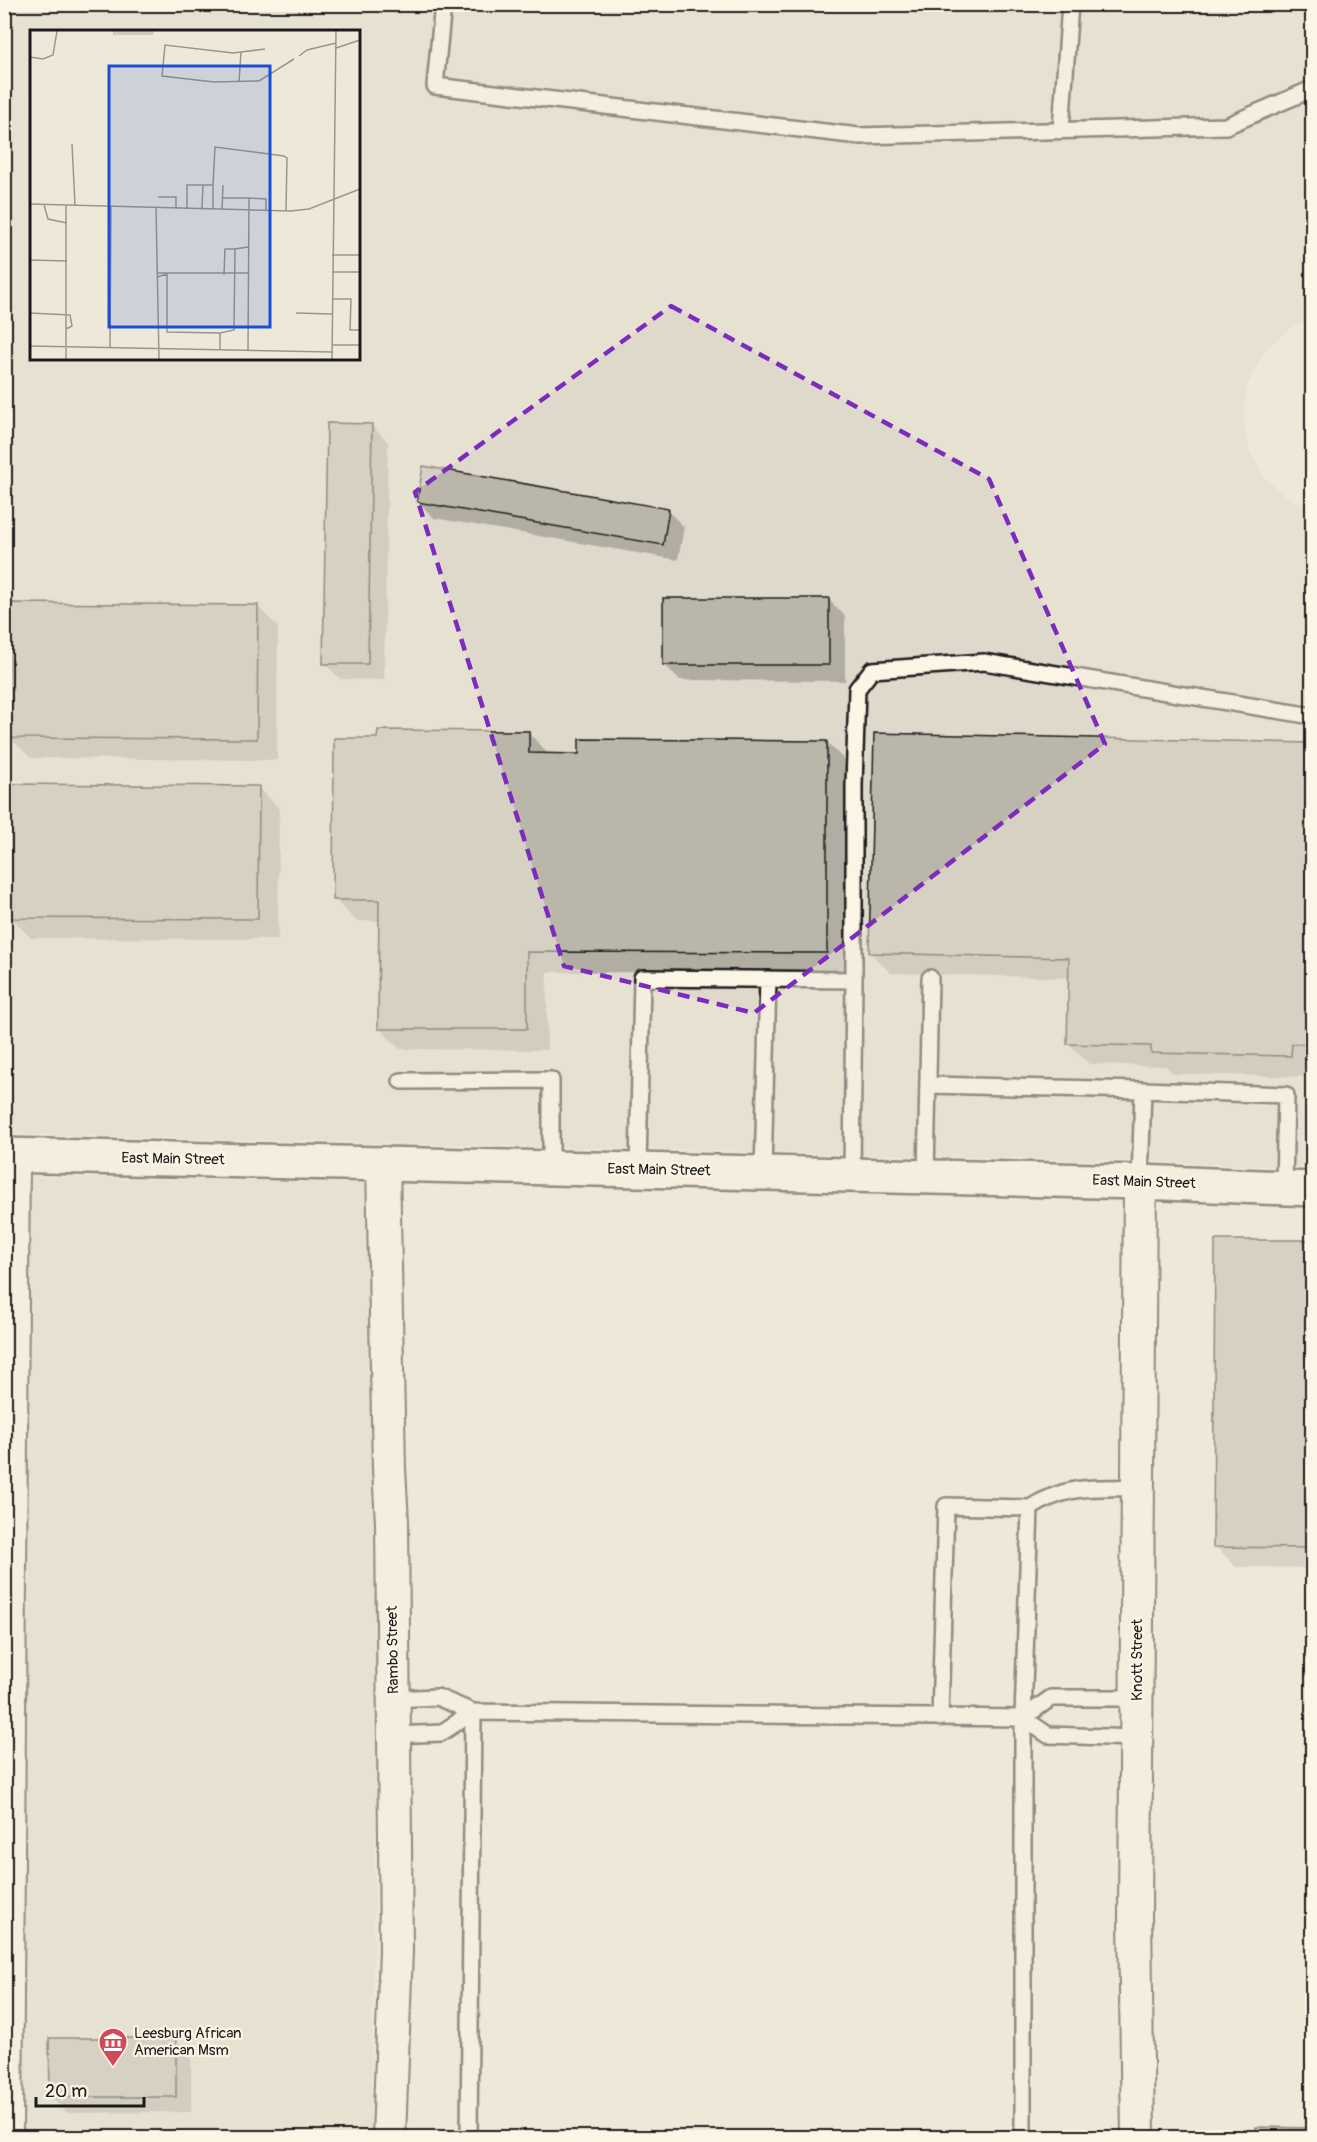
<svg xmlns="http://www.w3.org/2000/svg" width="1317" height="2142" font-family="Pangolin,sans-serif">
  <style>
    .built { fill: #ded9cb; fill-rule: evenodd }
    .shadow { fill: #0003 }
    .building { fill: #bab6aa; stroke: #1c1c1c; stroke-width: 1.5 }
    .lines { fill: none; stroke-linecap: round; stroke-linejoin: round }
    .lane-casing { stroke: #1c1c1c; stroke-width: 20 }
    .street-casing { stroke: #1c1c1c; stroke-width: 36 }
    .secondary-casing { stroke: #1c1c1c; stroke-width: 38 }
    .lane { stroke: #fcf5e5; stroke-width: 15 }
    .street { stroke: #fcf5e5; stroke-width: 32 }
    .secondary { stroke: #fcf5e5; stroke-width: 33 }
    .marked { fill: none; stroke: #7b2cbf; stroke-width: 4.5; stroke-dasharray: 12 8; stroke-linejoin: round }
    .labels { text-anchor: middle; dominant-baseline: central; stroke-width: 4.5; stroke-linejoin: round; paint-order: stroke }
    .street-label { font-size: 15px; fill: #1c1c1c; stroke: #fcf5e5 }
    .poi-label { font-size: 15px; fill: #1c1c1c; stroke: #fcf5e5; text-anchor: start }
    .inset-road { fill: none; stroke: #9a968d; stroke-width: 1.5 }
    .view { fill: #1d4ed8; fill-opacity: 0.15; stroke: #1d4ed8; stroke-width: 3 }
    .inset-edge { fill: none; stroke: #1c1c1c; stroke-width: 3 }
  </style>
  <rect width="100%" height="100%" fill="#eee8d9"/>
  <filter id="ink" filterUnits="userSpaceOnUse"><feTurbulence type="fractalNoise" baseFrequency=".0167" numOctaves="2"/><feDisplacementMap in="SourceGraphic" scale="12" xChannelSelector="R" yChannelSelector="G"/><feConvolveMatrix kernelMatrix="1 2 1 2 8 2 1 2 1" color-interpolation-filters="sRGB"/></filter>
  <g filter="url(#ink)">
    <path class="built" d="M5 5H1312V319L1292 327 1266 349 1247 385 1243 420 1250 452 1266 479 1286 497 1312 510V1168L1141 1161 5 1134ZM32 32H358V358H32Z
      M5 1176 384 1184 371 2137 5 2138Z"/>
    <path class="shadow" d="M372 426 388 442 384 680 340 679 324 663Z
      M418 502 668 511 684 527 678 560 434 518Z
      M829 600 845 616V681L680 680 664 664Z
      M257 606 278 627 277 760 31 758 10 738Z
      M528 732 549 755H581L827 742 847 763V973L547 972V1050L400 1049 379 1028 380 921H356L335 900 378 740Z
      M875 735 1312 744 1311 1077 1174 1074 1166 1066 1089 1064 1068 1043 1070 978 891 973 870 953Z
      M258 787 279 808 278 939 31 938 10 917Z
      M1217 1241 1312 1242V1568L1236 1567 1215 1546Z
      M175 2039 191 2055V2112L67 2113 51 2097Z"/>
    <path class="building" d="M327 423 372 424 368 664H323Z
      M423 466 669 509 663 545 417 502Z
      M663 598H829V665H663Z
      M9 603 258 605 257 739 8 738Z
      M378 730 529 731V753L579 754V739L827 741V953L527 952V1029H378L379 900H333L334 738H377Z
      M874 733 1312 743V1044H1292L1291 1056 1151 1053V1046L1067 1044 1069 958 869 953Z
      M8 784 259 786 258 919 8 918Z
      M1215 1240H1312V1548L1213 1547Z
      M49 2038H176V2097H50Z
      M1256 2127 1312 2128V2138H1255Z"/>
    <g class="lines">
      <g class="lane-casing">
        <path id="lane" d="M443 4 435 86 859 136 1226 126 1312 89
          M1061 130 1070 4
          M854 980V786L857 689 872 670 984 662 1312 716
          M401 1081 551 1080V1168
          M928 1085 1143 1090 1140 1182
          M1143 1090 1286 1095 1284 1187
          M638 1169 642 978 854 980 852 1175
          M763 1172 768 979
          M926 1177 930 978
          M393 1699 437 1697 473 1712 1023 1718 1051 1698H1137
          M940 1718 946 1506 1030 1508
          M1023 1718 1048 1735 1136 1738
          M394 1735 441 1733 473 1712
          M469 2138 473 1712
          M1023 2138V1718L1030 1508C1069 1484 1094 1488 1138 1488"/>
      </g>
      <g class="street-casing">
        <path id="street" d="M383 1163 389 1469 392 1522 396 1950 389 2138
          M6 2138 13 1155
          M1138 2138 1135 1915 1140 1182"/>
      </g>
      <g class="secondary-casing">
        <path id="secondary" d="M4 1155 1140 1182 1312 1189"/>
      </g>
      <use href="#lane" class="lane"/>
      <use href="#street" class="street"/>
      <use href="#secondary" class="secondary"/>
    </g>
  </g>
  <path d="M0 0H1317V2142H0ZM671 306 989 479 1105 744 754 1013 564 966 415 492Z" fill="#eee8d9" fill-opacity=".55" fill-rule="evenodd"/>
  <path class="marked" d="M671 306 989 479 1105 744 754 1013 564 966 415 492Z"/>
  <defs>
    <g id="museum-pin" transform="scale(1.5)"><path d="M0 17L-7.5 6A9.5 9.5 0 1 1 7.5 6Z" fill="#d1495b" stroke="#fcf5e5"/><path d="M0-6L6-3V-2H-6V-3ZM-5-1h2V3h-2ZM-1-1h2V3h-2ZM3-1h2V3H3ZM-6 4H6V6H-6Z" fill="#fff"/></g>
  </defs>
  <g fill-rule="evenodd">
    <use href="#museum-pin" x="113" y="2042"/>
  </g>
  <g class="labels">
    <g class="street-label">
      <text transform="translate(173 1159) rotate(1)">East Main Street</text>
      <text transform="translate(659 1170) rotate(1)">East Main Street</text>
      <text transform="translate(1144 1182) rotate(2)">East Main Street</text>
      <text transform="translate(393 1650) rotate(-91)">Rambo Street</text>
      <text transform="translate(1137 1660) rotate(-90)">Knott Street</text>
    </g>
    <g class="poi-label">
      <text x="134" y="2033">Leesburg African<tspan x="134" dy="17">American Msm</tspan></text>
    </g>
  </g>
  <g transform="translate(30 30)">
    <rect width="330" height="330" fill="#eee8d9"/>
    <path d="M83 1H124L123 5H83Z" fill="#cfcabd"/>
    <path class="inset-road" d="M306 18 330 10M235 19 203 23 135 15 132 46 184 52 229 51 264 29M269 26 277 20 306 13M0 27 13 29 23 25 27 1M209 52 211 22M42 114 45 175M183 155 185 117 254 126 257 128 256 181M128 167H146V178M192 168H219L218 320M219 168 236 169V180M0 174 260 181 279 179 330 159M14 175 18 189 37 193M126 177 129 329M157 178V155H183V179M172 178 173 155M192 179 193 155M302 225H330M0 230 37 231M302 242H330M127 243H218M194 245 195 219H205M127 247 137 244V302L190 303M302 269H321L320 300H330M0 283 40 285 42 296 36 299M266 283 302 284M302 315H330M0 316 302 322M80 317 81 176M190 319V303L204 300 205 219 218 217M36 329V175M302 329 306 1"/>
    <path class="view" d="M79 36H240V297H79Z"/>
    <rect width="330" height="330" class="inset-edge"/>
  </g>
  <rect width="1317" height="2142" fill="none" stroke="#fcf5e5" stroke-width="24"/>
  <rect x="12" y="12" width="1293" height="2118" fill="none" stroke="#1c1c1c" stroke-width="2" filter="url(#ink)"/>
  <path d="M36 2097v9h108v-9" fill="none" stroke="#1c1c1c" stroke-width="3"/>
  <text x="45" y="2097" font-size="18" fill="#1c1c1c" stroke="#fcf5e5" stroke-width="4.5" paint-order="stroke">20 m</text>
</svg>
